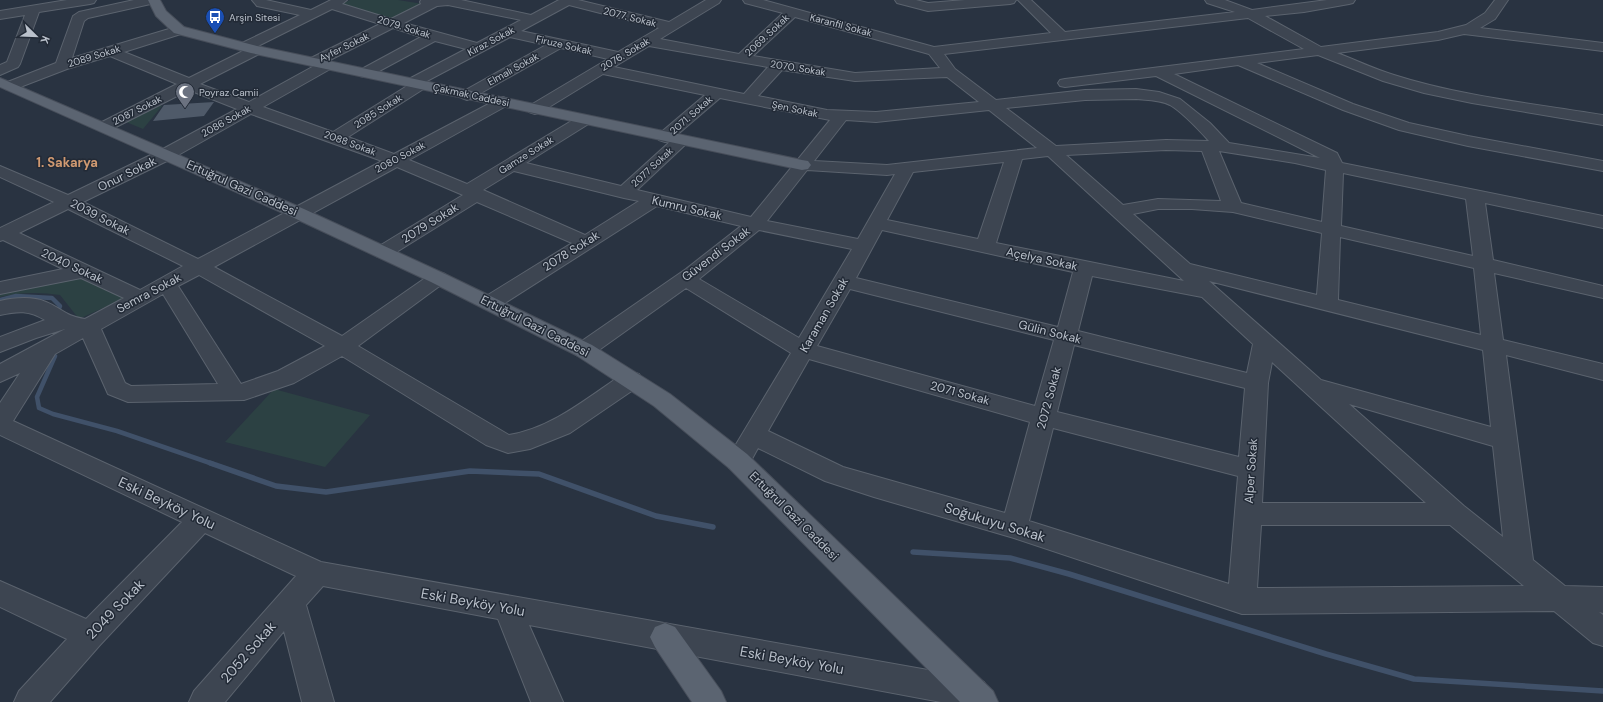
<svg xmlns="http://www.w3.org/2000/svg" width="1603" height="702" font-family="'DM Sans',sans-serif">
  <style>
    .green { fill: #2c4143 }
    .lines { fill: none; stroke-linecap: round; stroke-linejoin: round }
    .stream-far1 { stroke: #405169; stroke-width: 4.5 }
    .stream { stroke: #405169; stroke-width: 5.5 }
    .building { fill: #4f5a69 }
    .minor-casing { stroke: #5b636e; stroke-width: 2 }
    .major-casing { stroke: #474e5a; stroke-width: 2 }
    .minor { fill: #3d4551; fill-rule: evenodd }
    .major { fill: #5b6471; fill-rule: evenodd }
    .labels { text-anchor: middle; dominant-baseline: central; stroke-width: 3; stroke-linejoin: round; paint-order: stroke }
    .far-poi-label { font-size: 10px; fill: #bac1cb; stroke: #222a36; text-anchor: start }
    .far-street-label { font-size: 10px; fill: #bac1cb; stroke: #222a36 }
    .street-label { font-size: 12px; fill: #bac1cb; stroke: #222a36 }
    .far-district-label { font-size: 13px; font-weight: bold; fill: #cf9971; stroke: #222a36 }
    .near-street-label { font-size: 14px; fill: #bac1cb; stroke: #222a36 }
  </style>
  <rect width="100%" height="100%" fill="#293341"/>
  <path class="green" d="M350 0H398L423 4 391 20 342 4Z
    M159 105 162 106 143 129 126 122Z
    M80 276 127 297 79 319 60 295C40 292 20 292 0 297V290Z
    M274 389 370 415 325 467 225 442Z"/>
  <g class="lines">
    <path class="stream-far1" d="M0 300 16 296 52 298 60 306 57 314
      M55 356 37 397 39 408 53 414 117 431 213 464"/>
    <path class="stream" d="M210 463 276 486 326 492 470 471 539 474 656 516 713 527
      M913 552 1010 558 1069 574 1326 654 1414 679 1603 691"/>
  </g>
  <path class="building" d="M214 102 204 116 153 121 164 105Z"/>
  <g class="lines">
    <g class="minor-casing">
      <path id="minor" d="M67 0H96L94 3 90 4 39 12 20 64 18 67 0 75V65L7 62 25 15 0 19V11Z
        M134 0H157L155 3 88 18 84 21 72 58 179 26 184 27 186 30 184 33 124 52 189 78 243 51 240 50 238 47 240 44 300 15 257 6 252 0H266L311 10 331 0H347L342 4 391 19 421 4 420 2 421 0H461L531 15 559 0H578L669 22 706 0H721L719 3 660 39 739 54 783 13 745 3 743 0H763L934 47 1051 33 1018 0H1031L1065 32 1235 12 1207 3 1205 0H1225L1252 10 1327 0H1355L1353 3 1349 4 1304 12 1265 16 1321 47 1438 32 1466 25 1485 13 1495 0H1508L1495 19 1480 28 1603 43V51L1464 34 1438 40 1337 53C1356 60 1374 69 1394 75 1459 96 1535 104 1603 115V125L1472 103 1424 93 1383 81 1318 55 1257 63 1353 104 1409 123 1468 136 1603 161V171L1468 146 1399 130 1343 110 1238 65 1174 74 1337 153 1342 163 1603 216V228L1485 203 1493 260 1603 286V298L1494 273 1503 340 1603 364V380L1506 355 1533 560 1565 586 1603 587V613L1599 612 1603 615V646L1593 643 1554 611 1242 614 1014 538 874 497 825 481 758 448 747 468 738 471 729 468 726 461 791 353 686 288 592 355 584 357 576 355 573 350 576 345 686 269 741 226 657 206 497 308 490 310 483 308 480 303 483 298 572 243 477 202 390 256 383 258 376 256 373 252 376 248 463 195 397 167 214 267 342 336 431 274 438 272 445 274 448 278 445 282 358 346 509 435C552 428 587 398 623 374L631 372 639 374 642 380 639 386 570 433 530 449 508 453 486 445 342 356 294 383 244 400 128 402 108 394 83 338 55 354 13 421 321 562 973 678 984 682 989 693 985 702H941L529 625 563 702H531L498 619 323 586 306 605 334 702H302L284 631 225 702H189L194 691 296 576 205 533 100 645 50 702H14L19 691 67 639 0 607V581L86 619 182 522 0 435V403L20 373 0 382V364L65 329 36 338 0 352V337L45 320C29 310 18 311 0 315V301C14 298 32 296 46 302 63 309 65 316 85 319L124 298 81 278 0 294V282L63 269 3 240 0 241V228L54 202 0 177V166L68 195 161 150 237 109 189 90 110 130 104 132 98 130 96 127 98 124 177 84 110 56 67 69 15 89 10 90 5 89 3 86 5 83 56 63 73 16 79 12ZM448 5 521 20 477 43 404 23 437 6ZM569 5 659 28 618 52 521 31ZM332 9 380 24 309 59 307 62 309 65 314 66 249 102 200 84 261 53 263 50 261 47 258 46ZM795 17 929 54 940 68 855 73 753 56ZM1248 18 1304 49 1065 79 1060 80 1058 83 1060 86 1065 87 1156 76 1320 158 1229 143 1210 123 1180 99 1159 92 1136 89 1085 90 996 100 955 69 944 54ZM393 28 421 37 360 70 358 73 360 76 365 77 370 76 435 41 466 49 407 80 405 83 407 86 333 132 263 107 332 68 334 65 332 62 328 61ZM510 37 546 45 462 92 459 95 462 98 467 100 472 98 561 48 608 59 529 106 527 109 529 112 535 114 541 112 603 74 705 95 659 134 657 137 659 140 665 142 671 140 720 98 830 120 751 217 637 190 686 144 688 141 686 138 680 136 674 138 621 186 526 163 590 123 592 120 590 117 584 115 578 117 467 184 409 160 508 105 511 102 508 99 503 97 498 99 394 154 348 137 425 88 427 85 425 82ZM649 46 768 67 744 94 614 67ZM782 70 855 81 947 77 979 102 876 112 827 110 758 96ZM1136 99C1147 100 1160 100 1170 105 1182 112 1199 130 1209 141L1166 140 1056 146 1006 108 1085 100ZM989 110 1037 148 887 165 814 161 846 120 876 122ZM251 114 382 161 198 259 83 202 173 158ZM1166 150 1202 151 1221 201 1158 199 1123 205 1066 155ZM1219 151 1295 163 1326 170 1322 222 1241 203ZM1048 156 1184 281 996 243 1022 159ZM1004 162 978 239 887 220 913 172ZM807 170 887 175 895 174 858 239 767 221ZM514 171 624 198 639 201 585 235 483 190ZM1343 173 1466 199 1473 256 1341 226ZM68 209 183 266 140 290 19 233ZM1158 209H1192L1233 212 1322 233 1317 295 1190 264 1133 214ZM759 230 852 249 799 338 699 279ZM882 230 1073 272 1058 327 856 278ZM1340 237 1474 268 1481 335 1338 300ZM199 275 325 346 278 371 241 384 178 286ZM1092 276 1202 297 1253 344 1247 373 1078 331ZM1209 281 1483 350 1491 427 1321 380ZM850 289 1054 340 1035 406 817 346ZM163 294 218 384 131 386 125 383 101 329ZM1074 345 1245 388 1239 457 1057 412ZM809 359 1030 422 1005 513 843 467 768 431ZM1272 362 1426 503H1262L1268 383ZM1349 404 1493 446 1503 537 1464 506ZM1053 428 1238 476 1229 584 1029 521ZM1261 525H1450L1524 586 1257 588Z
        M895 0H916L928 3 965 0H1016L1014 3 1010 4 928 11 897 3Z"/>
    </g>
    <g class="major-casing">
      <path id="major" d="M148 0H160L166 11 184 27 257 46 802 160 808 161 811 165 808 169 802 170 251 53 174 33 156 16Z
        M0 78 304 209 445 274 592 345 670 394 747 454 993 691 998 702H960L729 468 654 406 576 355 431 282 292 217 0 87Z
        M665 623 675 627 721 691 726 702H692L655 647 650 637 655 627Z"/>
    </g>
    <use href="#minor" class="minor"/>
    <use href="#major" class="major"/>
  </g>
  <defs>
    <g id="bus-pin" transform="scale(1)"><path d="M0 17L-7.5 6A9.5 9.5 0 1 1 7.5 6Z" fill="#1a4fb4" stroke="#222a36"/><path d="M-5-6H5V4H4V6H2V4H-2V6H-4V4H-5ZM-3.5-4V0h7V-4ZM-3.5 1.2v1.5H-2V1.2ZM2 1.2v1.5H3.5V1.2Z" fill="#fff"/></g>
    <g id="mosque-pin" transform="scale(1)"><path d="M0 17L-7.5 6A9.5 9.5 0 1 1 7.5 6Z" fill="#6b7280" stroke="#222a36"/><path d="M3.5-4.9A6 6 0 1 0 3.5 4.9A5 5 0 1 1 3.5-4.9Z" fill="#fff"/></g>
  </defs>
  <g fill-rule="evenodd">
    <use href="#bus-pin" x="215" y="17"/>
    <use href="#mosque-pin" x="185" y="92"/>
  </g>
  <g class="labels">
    <g class="far-poi-label">
      <text x="229" y="17">Arşin Sitesi</text>
      <text x="199" y="92">Poyraz Camii</text>
    </g>
    <g class="far-street-label">
      <text transform="translate(630 17) rotate(14)">2077. Sokak</text>
      <text transform="translate(841 25) rotate(15)">Karanfil Sokak</text>
      <text transform="translate(404 27) rotate(17)">2079. Sokak</text>
      <text transform="translate(767 35) rotate(-43)">2069. Sokak</text>
      <text transform="translate(491 41) rotate(-28)">Kiraz Sokak</text>
      <text transform="translate(564 45) rotate(13)">Firuze Sokak</text>
      <text transform="translate(344 47) rotate(-26)">Ayfer Sokak</text>
      <text transform="translate(625 54) rotate(-31)">2076. Sokak</text>
      <text transform="translate(94 56) rotate(-17)">2089 Sokak</text>
      <text transform="translate(798 68) rotate(9)">2070. Sokak</text>
      <text transform="translate(513 69) rotate(-29)">Elmalı Sokak</text>
      <text transform="translate(471 95) rotate(12)">Çakmak Caddesi</text>
      <text transform="translate(795 109) rotate(12)">Şen Sokak</text>
      <text transform="translate(137 110) rotate(-27)">2087 Sokak</text>
      <text transform="translate(378 111) rotate(-32)">2085 Sokak</text>
      <text transform="translate(691 115) rotate(-41)">2071. Sokak</text>
      <text transform="translate(226 121) rotate(-29)">2086 Sokak</text>
      <text transform="translate(350 143) rotate(20)">2088 Sokak</text>
      <text transform="translate(526 155) rotate(-32)">Gamze Sokak</text>
      <text transform="translate(400 157) rotate(-28)">2080 Sokak</text>
      <text transform="translate(652 167) rotate(-43)">2077 Sokak</text>
    </g>
    <g class="street-label">
      <text transform="translate(127 174) rotate(-26)">Onur Sokak</text>
      <text transform="translate(242 188) rotate(24)">Ertuğrul Gazi Caddesi</text>
      <text transform="translate(687 208) rotate(13)">Kumru Sokak</text>
      <text transform="translate(100 217) rotate(27)">2039 Sokak</text>
      <text transform="translate(430 223) rotate(-32)">2079 Sokak</text>
      <text transform="translate(571 251) rotate(-32)">2078 Sokak</text>
      <text transform="translate(716 254) rotate(-37)">Güvendi Sokak</text>
      <text transform="translate(1042 259) rotate(12)">Açelya Sokak</text>
      <text transform="translate(72 266) rotate(25)">2040 Sokak</text>
      <text transform="translate(149 293) rotate(-28)">Semra Sokak</text>
      <text transform="translate(824 315) rotate(-60)">Karaman Sokak</text>
      <text transform="translate(535 326) rotate(27)">Ertuğrul Gazi Caddesi</text>
      <text transform="translate(1050 332) rotate(14)">Gülin Sokak</text>
      <text transform="translate(960 393) rotate(15)">2071 Sokak</text>
      <text transform="translate(1049 398) rotate(-75)">2072 Sokak</text>
      <text transform="translate(1251 471) rotate(-86)">Alper Sokak</text>
      <text transform="translate(794 516) rotate(45)">Ertuğrul Gazi Caddesi</text>
    </g>
    <g class="far-district-label">
      <text x="67" y="162">1. Sakarya</text>
    </g>
    <g class="near-street-label">
      <text transform="translate(167 503) rotate(25)">Eski Beyköy Yolu</text>
      <text transform="translate(995 522) rotate(17)">Soğukuyu Sokak</text>
      <text transform="translate(473 602) rotate(10)">Eski Beyköy Yolu</text>
      <text transform="translate(115 609) rotate(-46)">2049 Sokak</text>
      <text transform="translate(248 652) rotate(-49)">2052 Sokak</text>
      <text transform="translate(792 660) rotate(10)">Eski Beyköy Yolu</text>
    </g>
  </g>
  <g transform="translate(36 36) rotate(113)" stroke="#222a36" stroke-width="3" paint-order="stroke">
  <path d="M0-3L7 15L0 10L-7 15Z" fill="#bac1cb"/>
  <text y="-6" font-size="11" font-weight="bold" text-anchor="middle" fill="#bac1cb">K</text>
  </g>
</svg>
